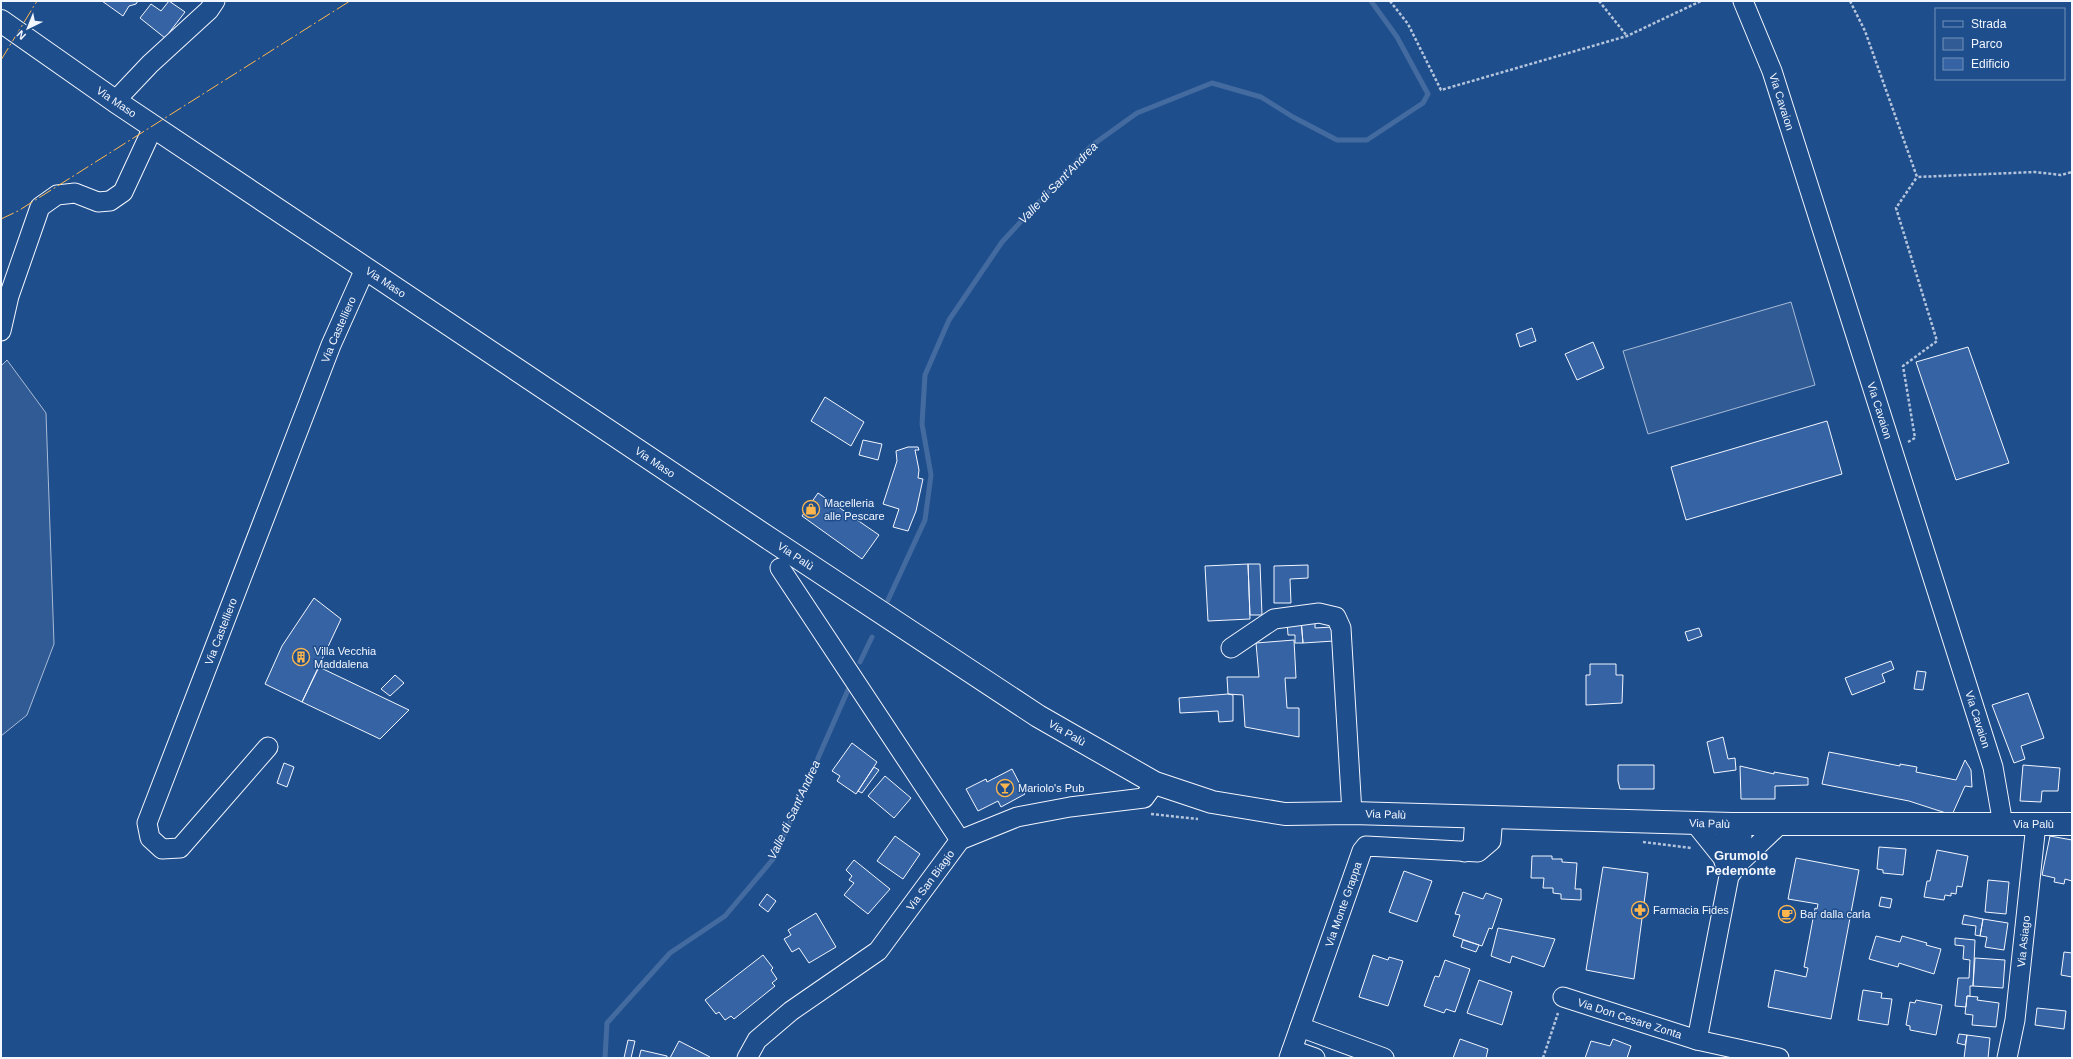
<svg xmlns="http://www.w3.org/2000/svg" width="2073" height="1059" font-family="Helvetica,sans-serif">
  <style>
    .green { fill: #305b95; stroke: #a8bbd7 }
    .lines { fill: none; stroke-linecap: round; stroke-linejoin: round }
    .stream { stroke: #446ba0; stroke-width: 5 }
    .building { fill: #3563a3; stroke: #f2f6ff }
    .minor-casing { stroke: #f2f6ff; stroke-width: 21 }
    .major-casing { stroke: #f2f6ff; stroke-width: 24 }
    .path { stroke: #b3c4dc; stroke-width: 2.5; stroke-dasharray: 3 2; stroke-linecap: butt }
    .minor { stroke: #1f4e8c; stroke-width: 19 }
    .major { stroke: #1f4e8c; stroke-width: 22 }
    .power { stroke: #ffb74d; stroke-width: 1; stroke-dasharray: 14 3 2 3; stroke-linecap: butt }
    .labels { text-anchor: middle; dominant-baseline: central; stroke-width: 3; stroke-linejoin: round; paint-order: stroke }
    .street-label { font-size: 11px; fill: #f2f6ff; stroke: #1f4e8c }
    .poi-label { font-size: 11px; fill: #f2f6ff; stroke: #1f4e8c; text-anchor: start }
    .water-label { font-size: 12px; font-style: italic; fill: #f2f6ff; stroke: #1f4e8c }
    .quarter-label { font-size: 13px; font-weight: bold; fill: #f2f6ff; stroke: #1f4e8c }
  </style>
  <rect width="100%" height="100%" fill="#1f4e8c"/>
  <path class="green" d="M1791 302 1815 385 1648 434 1623 351Z
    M7 360 46 413 54 644 27 715 1 736V366Z"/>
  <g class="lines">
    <path class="stream" d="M888 600 925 520 931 475 922 424 925 375 949 320 1002 242 1091 146 1137 113 1212 83 1261 97 1293 117 1337 140H1367L1423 103 1428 94 1397 37 1371 1
      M860 662 872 637
      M605 1058 607 1023 670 953 725 916 774 858 848 690"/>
  </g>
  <path class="building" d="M102 1H138L136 4 129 6 123 16Z
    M169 1 185 12 165 38 140 18 151 4 161 11Z
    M1532 328 1536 341 1520 347 1516 334Z
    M1593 342 1604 368 1577 380 1565 354Z
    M1968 347 2009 463 1956 480 1916 362Z
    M825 397 864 422 851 446 811 421Z
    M1827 421 1842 474 1686 520 1671 467Z
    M863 440 882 444 878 460 859 455Z
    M908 447H918L919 450H915L919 470 918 478 923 479 916 511 908 531 893 527 899 509 883 504 897 461 896 451Z
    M818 493 879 535 862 559 802 516Z
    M1248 564H1260L1262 615H1250Z
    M1248 564 1250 619 1208 621 1205 566Z
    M1308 565V578L1290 579 1291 603H1274V566Z
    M314 598 341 619 302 702 265 684 282 646Z
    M1301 620H1315V628L1333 627 1334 641 1303 643Z
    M1301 620 1303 643H1295V635H1288L1287 621Z
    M1699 628 1702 636 1688 641 1685 632Z
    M1294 640 1296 678H1285L1287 708H1299V737L1245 727 1243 695 1228 694 1227 677H1259L1256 643Z
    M1891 661 1894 669 1882 674 1885 682 1852 695 1845 678Z
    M1590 664H1616V675H1623L1622 703 1586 705V675H1590Z
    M319 667 409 710 380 739 302 702Z
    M1917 671 1926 672 1923 690 1914 689Z
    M395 675 404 683 390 696 381 689Z
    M2028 693 2044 738 2021 746 2025 759 2014 763 1992 705Z
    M1228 694 1233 695V721L1219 722 1218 711 1180 713 1179 698Z
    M1723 737 1728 759 1735 758 1736 770 1714 773 1707 742Z
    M852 743 877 762 856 794 837 781 840 776 832 771Z
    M1829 752 1900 766V764L1917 767 1916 772 1956 780 1965 760 1971 770 1972 787 1965 786 1952 815 1909 801 1822 784Z
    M284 763 294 767 287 787 277 783Z
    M1618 765H1654V789H1620L1618 781Z
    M2023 765 2060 768 2058 791H2042L2041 802 2020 801Z
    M1740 766 1774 774V772L1808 778V785L1775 786V799H1741Z
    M874 767 879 770 862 793 858 791Z
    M1012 769 1025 794 1001 807 998 801 978 811 966 789 986 779 987 782Z
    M885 776 911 798 894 818 868 796Z
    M895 836 920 854 903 879 877 861Z
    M2050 836 2072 840V881L2065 879 2064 884 2054 882 2055 878 2042 875Z
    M1879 847 1906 849 1903 875 1883 873V870L1877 869Z
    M1937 850 1968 856 1962 887 1957 886 1956 894 1951 893V896L1945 895 1944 900 1924 897 1927 881H1930Z
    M1532 856H1552V859H1562V862L1577 863 1575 889H1581V900L1561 899V894L1553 893V888H1543L1544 878H1531Z
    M1796 858 1859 870 1831 1019 1768 1007 1775 970 1806 977 1808 968 1804 967 1815 908 1817 909 1818 904 1788 899Z
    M854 860 890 889 868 914 844 895 854 883 849 880 852 876 846 870Z
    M1603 867 1648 873 1634 979 1586 970Z
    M1404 871 1432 881 1417 922 1389 912Z
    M1988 880 2009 882 2006 914 1985 912Z
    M1463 892 1483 899 1486 893 1502 899 1492 929 1489 928 1482 946 1453 936 1460 915 1455 914Z
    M767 894 776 901 768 912 759 905Z
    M1881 897 1892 899 1890 908 1879 906Z
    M816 913 836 947 809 963 799 948 792 952 784 939 791 935 788 930Z
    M1964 915 1983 919 1980 936 1975 935 1976 926 1962 924Z
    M1983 919 2008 923 2004 950 1985 947 1987 937 1980 936Z
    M1498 928 1555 939 1544 967 1512 956 1510 963 1491 956Z
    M1876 936 1900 942 1902 936 1927 943 1926 945 1941 949 1934 974 1899 963 1898 967 1869 959Z
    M1955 938 1975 940 1973 986H1970V996H1967L1966 1007 1955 1006 1958 978H1969L1970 960 1963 959 1964 946 1955 945Z
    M1463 940 1479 945 1476 952 1461 947Z
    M2064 952 2072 953V977L2061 975Z
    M763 955 773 968 771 970 777 979 772 983 775 986 734 1019 731 1016 725 1020 719 1012 716 1014 705 1000Z
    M1373 955 1388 960 1389 957 1403 961 1388 1006 1359 997Z
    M1975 958 2005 960 2003 988 1973 986Z
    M1445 960 1470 969 1455 1012 1446 1009 1444 1013 1424 1006 1435 976 1439 977Z
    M1479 980 1512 992 1502 1025 1467 1013Z
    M1863 990 1882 993 1881 998 1892 999 1888 1025 1858 1020Z
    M1967 996 1978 997 1977 1000 1999 1003 1996 1027 1972 1025 1973 1015 1965 1014Z
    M1916 1000 1942 1005 1936 1035 1910 1030V1026L1906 1025 1910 1002 1915 1003Z
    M2037 1008 2066 1011 2064 1029 2035 1025Z
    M1959 1034 1967 1035 1965 1045 1957 1043Z
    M1967 1035 1990 1038 1988 1058H1964Z
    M1460 1039 1488 1049 1486 1058H1453Z
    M1613 1039 1631 1046 1627 1058H1585L1591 1041 1610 1046Z
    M628 1040 635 1041 631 1058H624Z
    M679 1041 710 1057 709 1058H670Z
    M641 1050 667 1056V1058H639Z"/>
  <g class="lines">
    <g class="minor-casing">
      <g id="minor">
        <path id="s1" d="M1743 1 1772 71 1993 767 2001 813V824"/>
        <path d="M115 101 150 64 209 10 215 1"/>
        <path d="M1 331 9 296 40 207 57 195 75 193 98 202 110 201 123 192 149 136 155 128"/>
        <path d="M780 568 960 840"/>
        <path d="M1231 648 1274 619 1319 613 1336 617 1341 628 1352 813"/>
        <path id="s2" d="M268 747 180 848 162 849 150 838 147 823 331 345 365 269"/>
        <path d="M1694 822 1723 858 1725 865"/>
        <path d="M1465 852 1473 845 1475 816"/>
        <path d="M1723 858 1726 834 1734 824 1742 835 1739 863"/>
        <path id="s3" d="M1563 997 1697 1040"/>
        <path d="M1300 1027 1384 1058"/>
        <path d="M1292 1050 1315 1058"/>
        <path id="s4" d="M747 1058 757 1040 791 1011 878 951 960 840 1017 817 1070 807 1144 798 1155 783"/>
        <path id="s5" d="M1289 1058 1362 851 1366 846 1478 852 1491 841 1493 816"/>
        <path d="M1779 1058 1697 1040 1729 876 1739 863 1780 824"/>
        <path id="s6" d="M2007 1058 2015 1020 2036 824"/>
      </g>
    </g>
    <g class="major-casing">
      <g id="major">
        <path id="s7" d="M1 21 115 101 773 541 1038 716 1155 783 1212 802 1285 814 1352 813 1732 824H2072"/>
      </g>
    </g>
    <path class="path" d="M1390 1 1408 24 1441 90 1627 36 1701 1
      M1599 1 1627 36
      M1850 1 1865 31 1917 177 2035 172 2061 175 2072 172
      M1908 442 1915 438 1903 366 1937 341 1896 208 1917 177
      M1151 814 1198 819
      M1643 842 1691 848
      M1543 1058 1558 1013"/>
    <use href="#minor" class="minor"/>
    <use href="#major" class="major"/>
    <path class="power" d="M1 60 37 1
      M1 219 18 211 350 1"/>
  </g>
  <defs>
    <g id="shop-ring" transform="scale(0.9)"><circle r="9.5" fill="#1f4e8c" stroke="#ffb74d" stroke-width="1.5"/><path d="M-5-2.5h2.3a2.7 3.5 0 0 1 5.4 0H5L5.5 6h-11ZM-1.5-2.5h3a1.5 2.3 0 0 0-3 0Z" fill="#ffb74d"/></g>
    <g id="building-ring" transform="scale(0.9)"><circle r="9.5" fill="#1f4e8c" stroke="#ffb74d" stroke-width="1.5"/><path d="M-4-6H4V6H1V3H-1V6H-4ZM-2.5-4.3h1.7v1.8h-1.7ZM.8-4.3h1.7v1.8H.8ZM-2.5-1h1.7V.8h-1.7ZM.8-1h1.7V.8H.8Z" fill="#ffb74d"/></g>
    <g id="bar-ring" transform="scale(0.9)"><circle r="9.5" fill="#1f4e8c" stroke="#ffb74d" stroke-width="1.5"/><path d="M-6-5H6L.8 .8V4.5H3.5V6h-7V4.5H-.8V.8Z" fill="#ffb74d"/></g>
    <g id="pharmacy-ring" transform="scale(0.9)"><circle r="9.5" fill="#1f4e8c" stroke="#ffb74d" stroke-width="1.5"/><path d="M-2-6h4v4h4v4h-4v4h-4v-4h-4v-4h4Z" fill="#ffb74d"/></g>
    <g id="cafe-ring" transform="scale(0.9)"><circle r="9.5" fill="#1f4e8c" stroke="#ffb74d" stroke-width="1.5"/><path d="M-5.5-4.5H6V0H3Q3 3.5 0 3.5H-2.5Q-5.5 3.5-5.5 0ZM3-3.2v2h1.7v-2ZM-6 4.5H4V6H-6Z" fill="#ffb74d"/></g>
  </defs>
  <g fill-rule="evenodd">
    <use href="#shop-ring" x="811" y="509"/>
    <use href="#building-ring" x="301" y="657"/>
    <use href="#bar-ring" x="1005" y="788"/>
    <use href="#pharmacy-ring" x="1640" y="910"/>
    <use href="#cafe-ring" x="1787" y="914"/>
  </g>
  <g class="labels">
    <g class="street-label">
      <text stroke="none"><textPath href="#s7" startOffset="141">Via Maso</textPath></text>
      <text stroke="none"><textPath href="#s1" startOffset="108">Via Cavaion</textPath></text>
      <text stroke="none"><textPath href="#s7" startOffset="465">Via Maso</textPath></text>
      <text stroke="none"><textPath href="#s2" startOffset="713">Via Castelliero</textPath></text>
      <text stroke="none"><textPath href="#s1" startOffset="432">Via Cavaion</textPath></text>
      <text stroke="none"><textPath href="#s7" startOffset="789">Via Maso</textPath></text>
      <text stroke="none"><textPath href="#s7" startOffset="958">Via Palù</textPath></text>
      <text stroke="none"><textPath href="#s2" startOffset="389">Via Castelliero</textPath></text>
      <text stroke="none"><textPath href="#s1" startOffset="756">Via Cavaion</textPath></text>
      <text stroke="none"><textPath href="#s7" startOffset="1282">Via Palù</textPath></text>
      <text stroke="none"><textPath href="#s7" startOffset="1618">Via Palù</textPath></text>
      <text stroke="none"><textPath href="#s7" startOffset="1942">Via Palù</textPath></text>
      <text stroke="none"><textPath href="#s7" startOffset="2266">Via Palù</textPath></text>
      <text stroke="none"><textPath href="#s4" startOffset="259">Via San Biagio</textPath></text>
      <text stroke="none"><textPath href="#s5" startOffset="163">Via Monte Grappa</textPath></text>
      <text stroke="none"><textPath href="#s6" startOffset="118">Via Asiago</textPath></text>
      <text stroke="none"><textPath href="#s3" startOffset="70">Via Don Cesare Zonta</textPath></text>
    </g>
    <g class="poi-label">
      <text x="824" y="503">Macelleria<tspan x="824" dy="13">alle Pescare</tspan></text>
      <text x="314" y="651">Villa Vecchia<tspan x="314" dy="13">Maddalena</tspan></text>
      <text x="1018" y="788">Mariolo's Pub</text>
      <text x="1653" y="910">Farmacia Fides</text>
      <text x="1800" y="914">Bar dalla carla</text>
    </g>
    <g class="water-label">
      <text transform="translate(1058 183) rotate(-46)">Valle di Sant'Andrea</text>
      <text transform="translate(794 810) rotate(-65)">Valle di Sant'Andrea</text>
    </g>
    <g class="quarter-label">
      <text x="1741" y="855">Grumolo<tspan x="1741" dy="15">Pedemonte</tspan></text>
    </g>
  </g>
  <rect width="2073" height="1059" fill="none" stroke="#f2f6ff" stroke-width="4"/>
  <rect x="1935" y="8" width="130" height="72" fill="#1f4e8c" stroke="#7391ba"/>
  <rect x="1943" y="21" width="20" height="6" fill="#1f4e8c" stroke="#7391ba"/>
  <text x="1971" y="28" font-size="12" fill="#f2f6ff">Strada</text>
  <rect x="1943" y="38" width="20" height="12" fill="#305b95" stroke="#7391ba"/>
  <text x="1971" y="48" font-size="12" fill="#f2f6ff">Parco</text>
  <rect x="1943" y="58" width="20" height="12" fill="#3563a3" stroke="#7391ba"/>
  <text x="1971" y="68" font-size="12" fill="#f2f6ff">Edificio</text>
  <g transform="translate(28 28) rotate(223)" stroke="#1f4e8c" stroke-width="3" paint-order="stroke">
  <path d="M0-3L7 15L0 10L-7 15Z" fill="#f2f6ff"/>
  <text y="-6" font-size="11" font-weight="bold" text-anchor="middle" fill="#f2f6ff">N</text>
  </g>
</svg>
